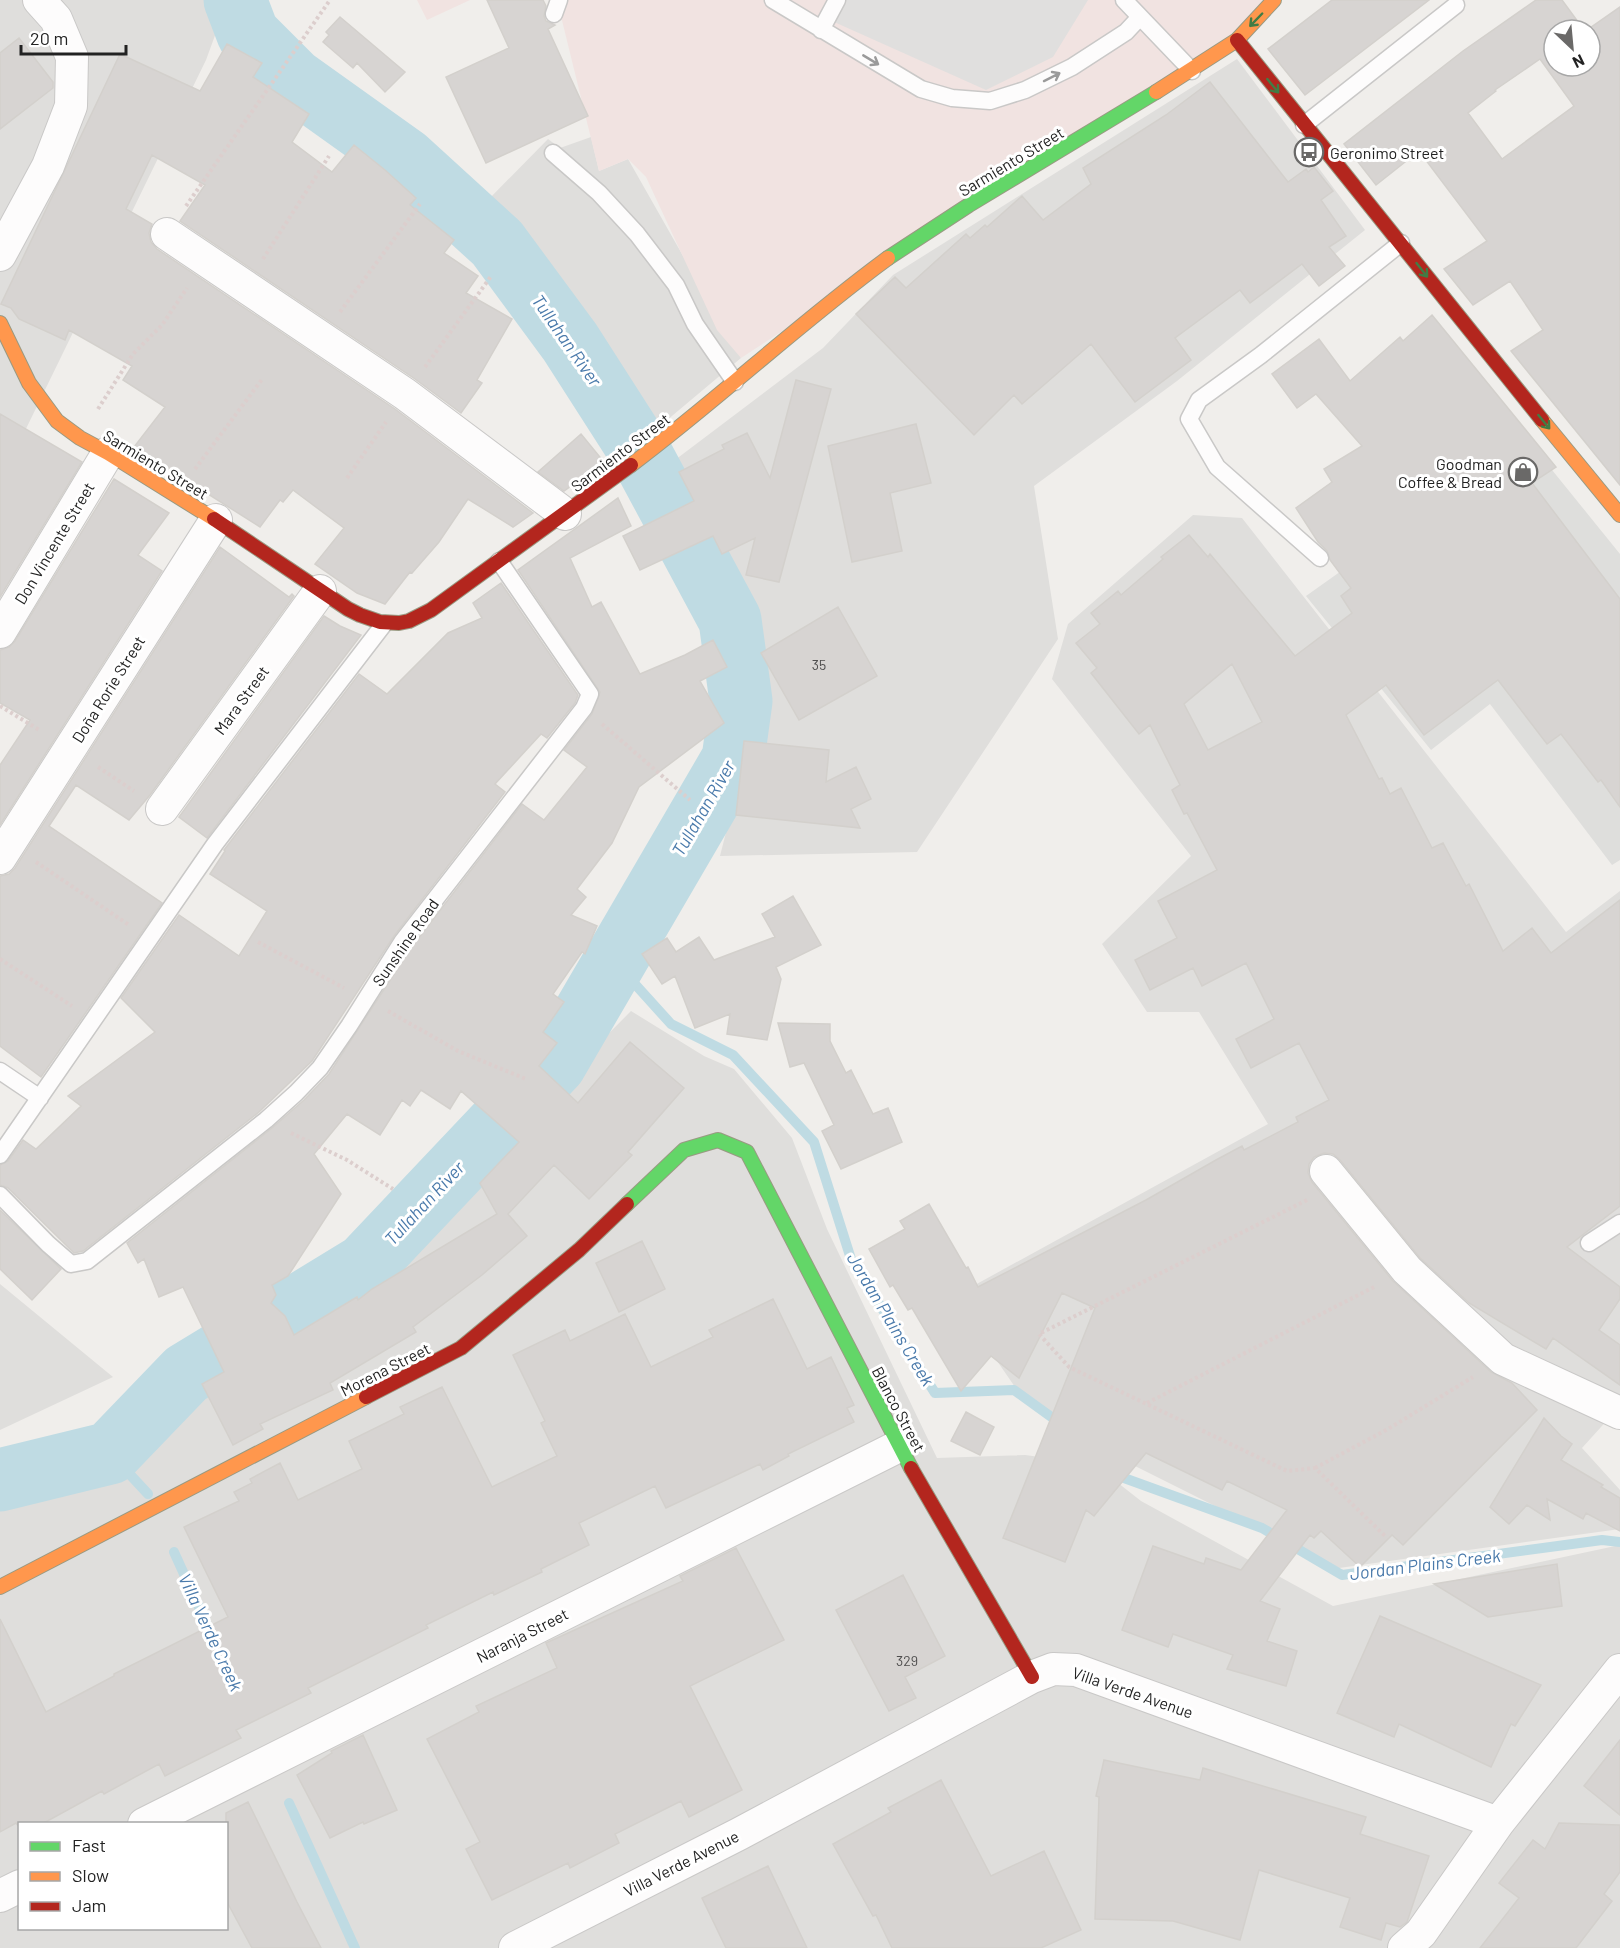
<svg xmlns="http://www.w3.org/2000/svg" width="1620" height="1948" font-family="Barlow,sans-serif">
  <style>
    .residential { fill: #dfdedc; fill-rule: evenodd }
    .commercial { fill: #f1e3e1 }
    .religious { fill: #dededc }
    .parking { fill: #e0dfde }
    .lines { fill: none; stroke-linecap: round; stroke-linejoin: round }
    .stream { stroke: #bfdbe3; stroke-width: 10 }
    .river { stroke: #bfdbe3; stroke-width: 63 }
    .building { fill: #d7d4d2; stroke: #d3d0cc; stroke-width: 1.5; fill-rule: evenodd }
    .lane-casing { stroke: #c9c8c7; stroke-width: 19 }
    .street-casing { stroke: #c9c8c7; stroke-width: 34 }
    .fast-casing { stroke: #999a82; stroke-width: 16 }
    .slow-casing { stroke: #999a82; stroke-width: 16 }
    .jam-casing { stroke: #999a82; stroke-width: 16 }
    .path { stroke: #dccecd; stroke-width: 4; stroke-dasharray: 3 3; stroke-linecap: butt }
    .lane { stroke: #fdfcfc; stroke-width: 16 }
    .street { stroke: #fdfcfc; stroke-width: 32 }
    .fast { stroke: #63d668; stroke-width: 14 }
    .slow { stroke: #ff974d; stroke-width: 14 }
    .jam { stroke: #b3261e; stroke-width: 14 }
    .oneway { stroke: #427c45 }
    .oneway2 { stroke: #9a9a9a }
    .labels { text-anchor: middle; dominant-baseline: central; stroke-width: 6; stroke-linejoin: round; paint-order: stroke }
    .number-label { font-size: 14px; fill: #4f4e4e }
    .poi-label { font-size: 16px; fill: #222; stroke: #fff; text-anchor: start }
    .street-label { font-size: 16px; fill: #222; stroke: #fff }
    .water-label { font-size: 18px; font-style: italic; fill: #4a7aab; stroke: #fff }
  </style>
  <rect width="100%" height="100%" fill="#f0eeeb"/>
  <path class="residential" d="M0 0H228L206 60 0 482Z
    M1237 59 1365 230 1177 381 1034 486 1058 639 917 852 720 856 752 730 748 622 671 463 823 348 893 275Z
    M591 137 599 171 628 159 741 358 660 426 601 336 548 267 487 201 548 139 560 148Z
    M1193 515 1242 518 1566 932 1620 891V1406L1582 1448 1620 1490V1529L1339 1568 1115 1456 1015 1387 953 1297 1268 1124 1199 1012H1147L1102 944 1191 856 1052 679 1068 624Z
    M631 1011 704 1056 734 1069 792 1138 827 1229 937 1458 1025 1455 1055 1459 1076 1450 1141 1501 1333 1606 1620 1545V1948H0V1464L202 1384 380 1264ZM20 1824H226V1928H20Z
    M0 1284 113 1377 0 1430Z"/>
  <path class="commercial" d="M417 0H470L427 20Z
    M557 0H1267L1217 48 741 358 717 330 646 177 628 159 599 171Z"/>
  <path class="religious" d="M1527 439 1620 554V860L1612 865 1490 704 1431 750 1306 596Z"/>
  <path class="parking" d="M832 0H1088L1053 57 986 90 823 17Z"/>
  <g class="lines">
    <path class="stream" d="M615 962 671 1024 733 1055 814 1142 851 1259 935 1393 1014 1390 1061 1424
      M110 1453 148 1494
      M1114 1469 1124 1478 1262 1528 1342 1575 1602 1540 1620 1542
      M174 1552 213 1638
      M289 1803 355 1948"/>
    <path class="river" d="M0 1480 110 1453 186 1374 365 1265 555 1064 733 759 741 701 730 620 636 445 570 342 497 243 406 160 294 80 248 34 235 0"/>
  </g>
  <path class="building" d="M487 0H543L546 6 544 16 546 21 555 25 548 29 588 116 486 163 446 77 509 48Z
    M1332 0H1429L1305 95 1268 49Z
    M1536 0H1562L1584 30H1554V66H1590V30H1587L1620 7V485L1511 351 1543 330 1510 281 1473 305 1444 269 1487 241 1419 151 1376 185 1344 144 1463 51ZM1540 59 1574 106 1502 159 1468 113 1496 91 1495 90Z
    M340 17 405 72 385 92 357 63 353 68 323 42 329 35 326 32Z
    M19 38 53 82V88L0 129V53Z
    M227 44 262 63 253 77 309 114 292 142 332 172 354 145 385 170 416 198 410 205 454 240 444 253 478 276 466 293 512 319 477 380 482 383 461 413 415 379 180 221 205 185 152 155 126 209 152 224 149 233 151 242 157 249 395 409 533 513 513 527 468 499 439 542 412 573 410 572 385 604 357 593 315 564 344 528 293 490 283 502 280 500 260 527 134 447 165 407 123 380 132 366 69 330 65 340 19 319 11 308 1 304 120 54 200 91Z
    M1210 82 1288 182 1306 169 1308 172 1314 167 1333 191 1321 200 1346 236 1329 247 1345 266 1319 286 1302 264 1250 303 1240 290 1175 338 1191 360 1135 402 1091 344 1022 404 1014 395 974 435 856 314 895 277 906 288 966 234 970 238 985 225 987 227 1022 196 1043 220 1091 184 1083 168 1166 115Z
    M1432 315 1556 467 1532 483 1620 599V807L1601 780 1598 782 1561 734 1547 744 1498 680 1424 735 1386 685 1346 715 1379 779 1382 778 1390 794 1401 788 1432 848 1443 843 1466 886 1469 884 1503 951 1532 928 1551 953 1620 900V1206L1567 1247 1620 1287V1299L1599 1330 1620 1345V1385L1553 1338 1546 1349 1469 1303 1420 1258 1340 1160 1333 1154 1324 1153 1314 1157 1309 1164 1308 1173 1312 1182 1393 1281 1491 1372 1512 1383 1537 1410 1403 1545 1392 1535 1360 1567 1321 1531 1314 1538 1310 1535 1260 1601 1280 1609 1267 1641 1297 1651 1286 1686 1227 1669 1233 1655 1173 1634 1168 1647 1122 1630 1153 1546 1204 1564 1206 1558 1241 1570 1287 1510 1227 1481 1222 1490 1146 1453 1094 1516 1086 1510 1065 1562 1003 1538 1095 1308 1062 1293 1019 1378 991 1356 961 1391 912 1308 908 1310 893 1285 890 1287 869 1249 905 1229 900 1221 929 1204 966 1268 968 1267 978 1287 1146 1200 1216 1160 1242 1146 1244 1150 1298 1122 1296 1117 1329 1100 1299 1043 1251 1068 1236 1039 1274 1019 1246 963 1202 986 1193 968 1150 990 1135 960 1177 938 1158 901 1217 870 1187 813 1184 814 1172 790 1180 785 1150 725 1139 734 1091 673 1097 668 1076 643 1100 624 1091 613 1118 591 1121 595 1163 559 1161 557 1189 535 1208 557 1210 554 1295 656 1352 613 1341 596 1351 588 1330 560 1327 551 1318 542 1296 508 1332 482 1324 469 1362 446 1316 394 1297 408 1272 374 1319 339 1350 381 1400 337 1403 341ZM1232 664 1262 722 1208 750 1184 704Z
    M796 380 831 389 779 582 746 575 755 538 722 554 713 536 640 570 623 536 694 501 679 472 724 449 722 445 747 433 770 478Z
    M0 414 82 462 0 597Z
    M916 424 931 483 890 493 902 551 852 562 828 446Z
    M581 434 604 462 564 491 538 472Z
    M114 479 169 513 138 555 162 571 0 825V765L30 720 0 703V650L9 647 15 641Z
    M618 498 631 526 570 558 592 607 601 602 640 674 685 655 713 640 727 667 700 681 724 723 639 787 612 843 577 889 586 897 571 915 597 926 585 954 582 952 553 994 564 1002 543 1032 557 1043 539 1066 578 1103 630 1042 684 1088 628 1152 632 1155 589 1199 554 1165 508 1214 527 1236 482 1275 413 1327 416 1332 330 1383 333 1390 260 1424 263 1429 233 1445 202 1384 224 1372 183 1287 159 1297 144 1259 138 1263 127 1243 272 1128 304 1100 329 1074 411 948 522 804 544 820 587 767 564 750 592 714 600 692 518 570ZM421 1090 450 1109 461 1091 519 1142 480 1183 497 1214 372 1289 358 1300 357 1297 294 1335 285 1316 271 1303 276 1295 272 1285 288 1276 341 1194 314 1154 347 1114 380 1135 402 1100 410 1106Z
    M220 547 289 597 292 594 294 596 150 795 129 820 76 785 49 826 162 903 41 1077 0 1046V876L9 874 15 868Z
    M501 583 578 695 575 703 547 738 541 734 495 784 505 792 394 936 312 1061 259 1112 83 1251 74 1253 8 1188 0 1185V1165L8 1161 23 1140 36 1149 81 1106 68 1096 155 1032 121 998 179 915 239 956 267 911 210 874 225 851 224 850 359 674 387 694 448 633 482 618 473 603Z
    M838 607 877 676 799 720 761 653Z
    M324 616 340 626 361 635 207 838 179 817Z
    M744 741 829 750 826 782 856 767 871 799 851 809 860 828 736 815Z
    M793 896 821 945 776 967 781 979 767 1040 727 1034 730 1014 695 1028 675 976 662 984 642 954 667 938 676 952 699 937 714 960 775 937 762 914Z
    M778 1023 830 1024V1041L846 1073 851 1070 873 1114 888 1108 902 1142 841 1169 822 1131 834 1125 804 1063 790 1067Z
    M0 1210 61 1269 32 1300 0 1269Z
    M642 1241 665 1289 619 1312 596 1263Z
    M773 1299 807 1369 831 1357 854 1405 847 1408 854 1422 788 1454 789 1456 763 1470 760 1464 666 1508 655 1486 579 1523 589 1545 541 1569 542 1572 494 1595 493 1592 426 1625 428 1628 308 1688 311 1693 236 1730 241 1738 165 1776 159 1764 104 1794 102 1791 42 1824H20V1828L16 1823 0 1832V1619L46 1712 114 1676V1674L228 1617 184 1527 239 1501 234 1492 252 1483 250 1479 280 1463 298 1500 362 1469 349 1441 404 1414 400 1407 442 1387 492 1487 557 1456 541 1423 545 1421 513 1355 565 1330 570 1341 625 1314 651 1367 713 1337 709 1330Z
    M966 1412 994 1427 980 1455 951 1441Z
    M1544 1418 1561 1436 1572 1444 1561 1460 1603 1485 1601 1487 1620 1498V1531L1586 1513 1583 1519 1547 1499 1550 1520 1527 1505 1509 1524 1490 1507Z
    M736 1548 784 1640 690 1686 742 1790 689 1817 681 1801 615 1834 619 1843 570 1868 568 1863 492 1900 466 1849 480 1842 427 1739 479 1712 476 1706 557 1668 546 1643 683 1581 680 1576Z
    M1557 1564 1562 1606 1488 1617 1434 1584Z
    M903 1575 945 1656 905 1677 916 1698 889 1711 836 1610Z
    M1380 1616 1541 1685 1515 1726 1511 1724 1491 1767 1399 1724 1394 1737 1337 1713Z
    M363 1735 397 1810 364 1824 363 1822 330 1838 297 1775 332 1753 331 1751Z
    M1620 1740V1815L1584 1786Z
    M1104 1760 1200 1780 1203 1768 1366 1817 1360 1834 1429 1856 1407 1922 1400 1927 1386 1923 1381 1940 1340 1927 1350 1898 1259 1870 1240 1940 1173 1921 1095 1919 1099 1797 1096 1796Z
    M941 1780 991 1876 1044 1851 1081 1930 1041 1948H892L876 1915 873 1916 833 1844 891 1812 888 1808Z
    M248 1802 297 1902 321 1948H252L226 1900V1813Z
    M1559 1823 1620 1825V1872L1604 1894 1612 1901 1576 1948H1480L1519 1898 1499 1883 1533 1840 1545 1849Z
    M768 1866 807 1948H726L702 1898Z"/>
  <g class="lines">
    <g class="lane-casing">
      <path id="lane" d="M773 0 921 89 952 98 990 101 1025 90 1072 67 1126 32 1140 17
        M1124 0 1192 71
        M554 14 559 0
        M821 30 837 0
        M1304 125 1456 5
        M553 153 599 193 637 234 676 285 695 324 735 382
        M1320 558 1217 467 1189 419 1199 400 1261 355 1401 243
        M0 1071 40 1098
        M0 1155 215 844 384 624
        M0 1195 48 1244 71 1264 87 1261 266 1120 296 1093 320 1068 349 1026 402 942 584 708 590 694 499 561
        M1589 1243 1620 1223"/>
    </g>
    <g class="street-casing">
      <path id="street" d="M167 234 405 394 565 514
        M0 255 48 166 71 106 72 57 56 19 39 0
        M0 632 108 453
        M162 809 320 591
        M0 858 216 520
        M1326 1171 1407 1270 1503 1359 1620 1413
        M144 1824 899 1446
        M0 1896 20 1886
        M515 1948 739 1834 1032 1677 1053 1669 1076 1670 1498 1823 1620 1670
        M1404 1948 1421 1933 1498 1823"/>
    </g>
    <g class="fast-casing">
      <path id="fast" d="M888 258 969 205 1156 92
        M627 1204 684 1150 718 1140 747 1152 911 1468"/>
    </g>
    <g class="slow-casing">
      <path id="slow" d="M1156 92 1237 40 1274 0
        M0 323 29 383 57 421 80 438 108 453 214 519
        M1542 420 1620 515
        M631 465C719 399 799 323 888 258
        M0 1587 366 1397"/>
    </g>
    <g class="jam-casing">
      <path id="jam" d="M1237 40 1542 420
        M214 519 348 609 360 615 380 622 399 623 409 621 431 610 631 465
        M366 1397 461 1348 579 1250 627 1204
        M911 1468 1032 1677"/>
    </g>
    <path class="path" d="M186 206 330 0
      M263 259 329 156
      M340 312 420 204
      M425 367 492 275
      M98 409 133 354 162 325 187 288
      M195 469 263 378
      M347 478 386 422
      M0 706 41 731
      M602 724 690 800
      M98 767 134 791
      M36 862 129 925
      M258 942 344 988
      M0 959 72 1006
      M388 1011 458 1051 526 1079
      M291 1133 347 1160 393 1189
      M1307 1200 1039 1334 1069 1367 1287 1471 1315 1468 1385 1536
      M1147 1403 1376 1286
      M1315 1468 1388 1429 1473 1377"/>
    <use href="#lane" class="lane"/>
    <use href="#street" class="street"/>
    <use href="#fast" class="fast"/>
    <use href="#slow" class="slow"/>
    <use href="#jam" class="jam"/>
  </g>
  <defs><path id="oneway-shaft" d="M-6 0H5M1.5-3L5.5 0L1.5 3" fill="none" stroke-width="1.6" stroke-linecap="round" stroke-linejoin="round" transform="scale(1.5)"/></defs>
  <g class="oneway">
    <use href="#oneway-shaft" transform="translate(1256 20) rotate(134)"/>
    <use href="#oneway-shaft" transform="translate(1273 86) rotate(51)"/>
    <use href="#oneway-shaft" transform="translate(1422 270) rotate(52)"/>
    <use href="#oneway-shaft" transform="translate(1544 422) rotate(51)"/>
  </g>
  <g class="oneway2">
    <use href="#oneway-shaft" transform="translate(871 60) rotate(31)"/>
    <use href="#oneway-shaft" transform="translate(1052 77) rotate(-27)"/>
  </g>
  <defs>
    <g id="bus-ring" transform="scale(1.5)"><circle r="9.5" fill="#fff" stroke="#6a6968" stroke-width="1.5"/><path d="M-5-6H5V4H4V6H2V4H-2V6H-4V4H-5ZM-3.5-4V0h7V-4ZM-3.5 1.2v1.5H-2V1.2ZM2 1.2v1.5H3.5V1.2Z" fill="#6a6968"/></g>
    <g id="shop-ring" transform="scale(1.5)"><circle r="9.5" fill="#fff" stroke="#6a6968" stroke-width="1.5"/><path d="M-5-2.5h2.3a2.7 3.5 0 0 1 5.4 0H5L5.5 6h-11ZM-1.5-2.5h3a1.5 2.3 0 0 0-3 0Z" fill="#6a6968"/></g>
  </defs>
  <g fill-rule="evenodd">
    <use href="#bus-ring" x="1309" y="152"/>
    <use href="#shop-ring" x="1523" y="472"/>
  </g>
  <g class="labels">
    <g class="number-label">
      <text x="819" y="664">35</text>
      <text x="907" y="1660">329</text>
    </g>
    <g class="poi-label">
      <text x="1330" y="152">Geronimo Street</text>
      <text x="1502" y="463" text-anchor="end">Goodman<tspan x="1502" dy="18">Coffee &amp; Bread</tspan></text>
    </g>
    <g class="street-label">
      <text transform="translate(1011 161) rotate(-31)">Sarmiento Street</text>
      <text transform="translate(620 452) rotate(-37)">Sarmiento Street</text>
      <text transform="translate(156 464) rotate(31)">Sarmiento Street</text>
      <text transform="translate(54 543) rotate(-59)">Don Vincente Street</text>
      <text transform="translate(108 689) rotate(-58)">Doña Rorie Street</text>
      <text transform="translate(241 700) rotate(-54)">Mara Street</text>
      <text transform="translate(405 942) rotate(-55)">Sunshine Road</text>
      <text transform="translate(385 1369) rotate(-27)">Morena Street</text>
      <text transform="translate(899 1409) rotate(62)">Blanco Street</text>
      <text transform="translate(522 1635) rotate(-27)">Naranja Street</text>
      <text transform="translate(1133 1692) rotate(19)">Villa Verde Avenue</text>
      <text transform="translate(681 1863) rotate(-27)">Villa Verde Avenue</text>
    </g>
    <g class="water-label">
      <text transform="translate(567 340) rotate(55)">Tullahan River</text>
      <text transform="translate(703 808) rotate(-60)">Tullahan River</text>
      <text transform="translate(424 1203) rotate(-47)">Tullahan River</text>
      <text transform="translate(891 1319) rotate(59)">Jordan Plains Creek</text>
      <text transform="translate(1425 1564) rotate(-7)">Jordan Plains Creek</text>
      <text transform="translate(211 1632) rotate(65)">Villa Verde Creek</text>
    </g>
  </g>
  <rect x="18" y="1822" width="210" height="108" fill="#ffffff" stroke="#a7a7a7" stroke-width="1.5"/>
  <rect x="30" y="1842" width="30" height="9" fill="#63d668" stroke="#a7a7a7" stroke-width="1.5"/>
  <text x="72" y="1852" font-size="18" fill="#222222">Fast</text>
  <rect x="30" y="1872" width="30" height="9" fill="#ff974d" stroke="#a7a7a7" stroke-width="1.5"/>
  <text x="72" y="1882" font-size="18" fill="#222222">Slow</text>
  <rect x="30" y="1902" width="30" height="9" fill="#b3261e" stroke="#a7a7a7" stroke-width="1.5"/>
  <text x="72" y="1912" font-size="18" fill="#222222">Jam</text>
  <g transform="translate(1572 48) rotate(154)"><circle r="28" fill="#ffffff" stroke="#a7a7a7" stroke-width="1.5"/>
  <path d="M0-4.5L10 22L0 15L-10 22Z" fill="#6a6968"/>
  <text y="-9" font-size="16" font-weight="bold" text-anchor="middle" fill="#222222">N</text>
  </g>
  <path d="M21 45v9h105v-9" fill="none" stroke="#222222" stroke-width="3"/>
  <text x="30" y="45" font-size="18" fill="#222222" stroke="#ffffff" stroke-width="4.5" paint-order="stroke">20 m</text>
</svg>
